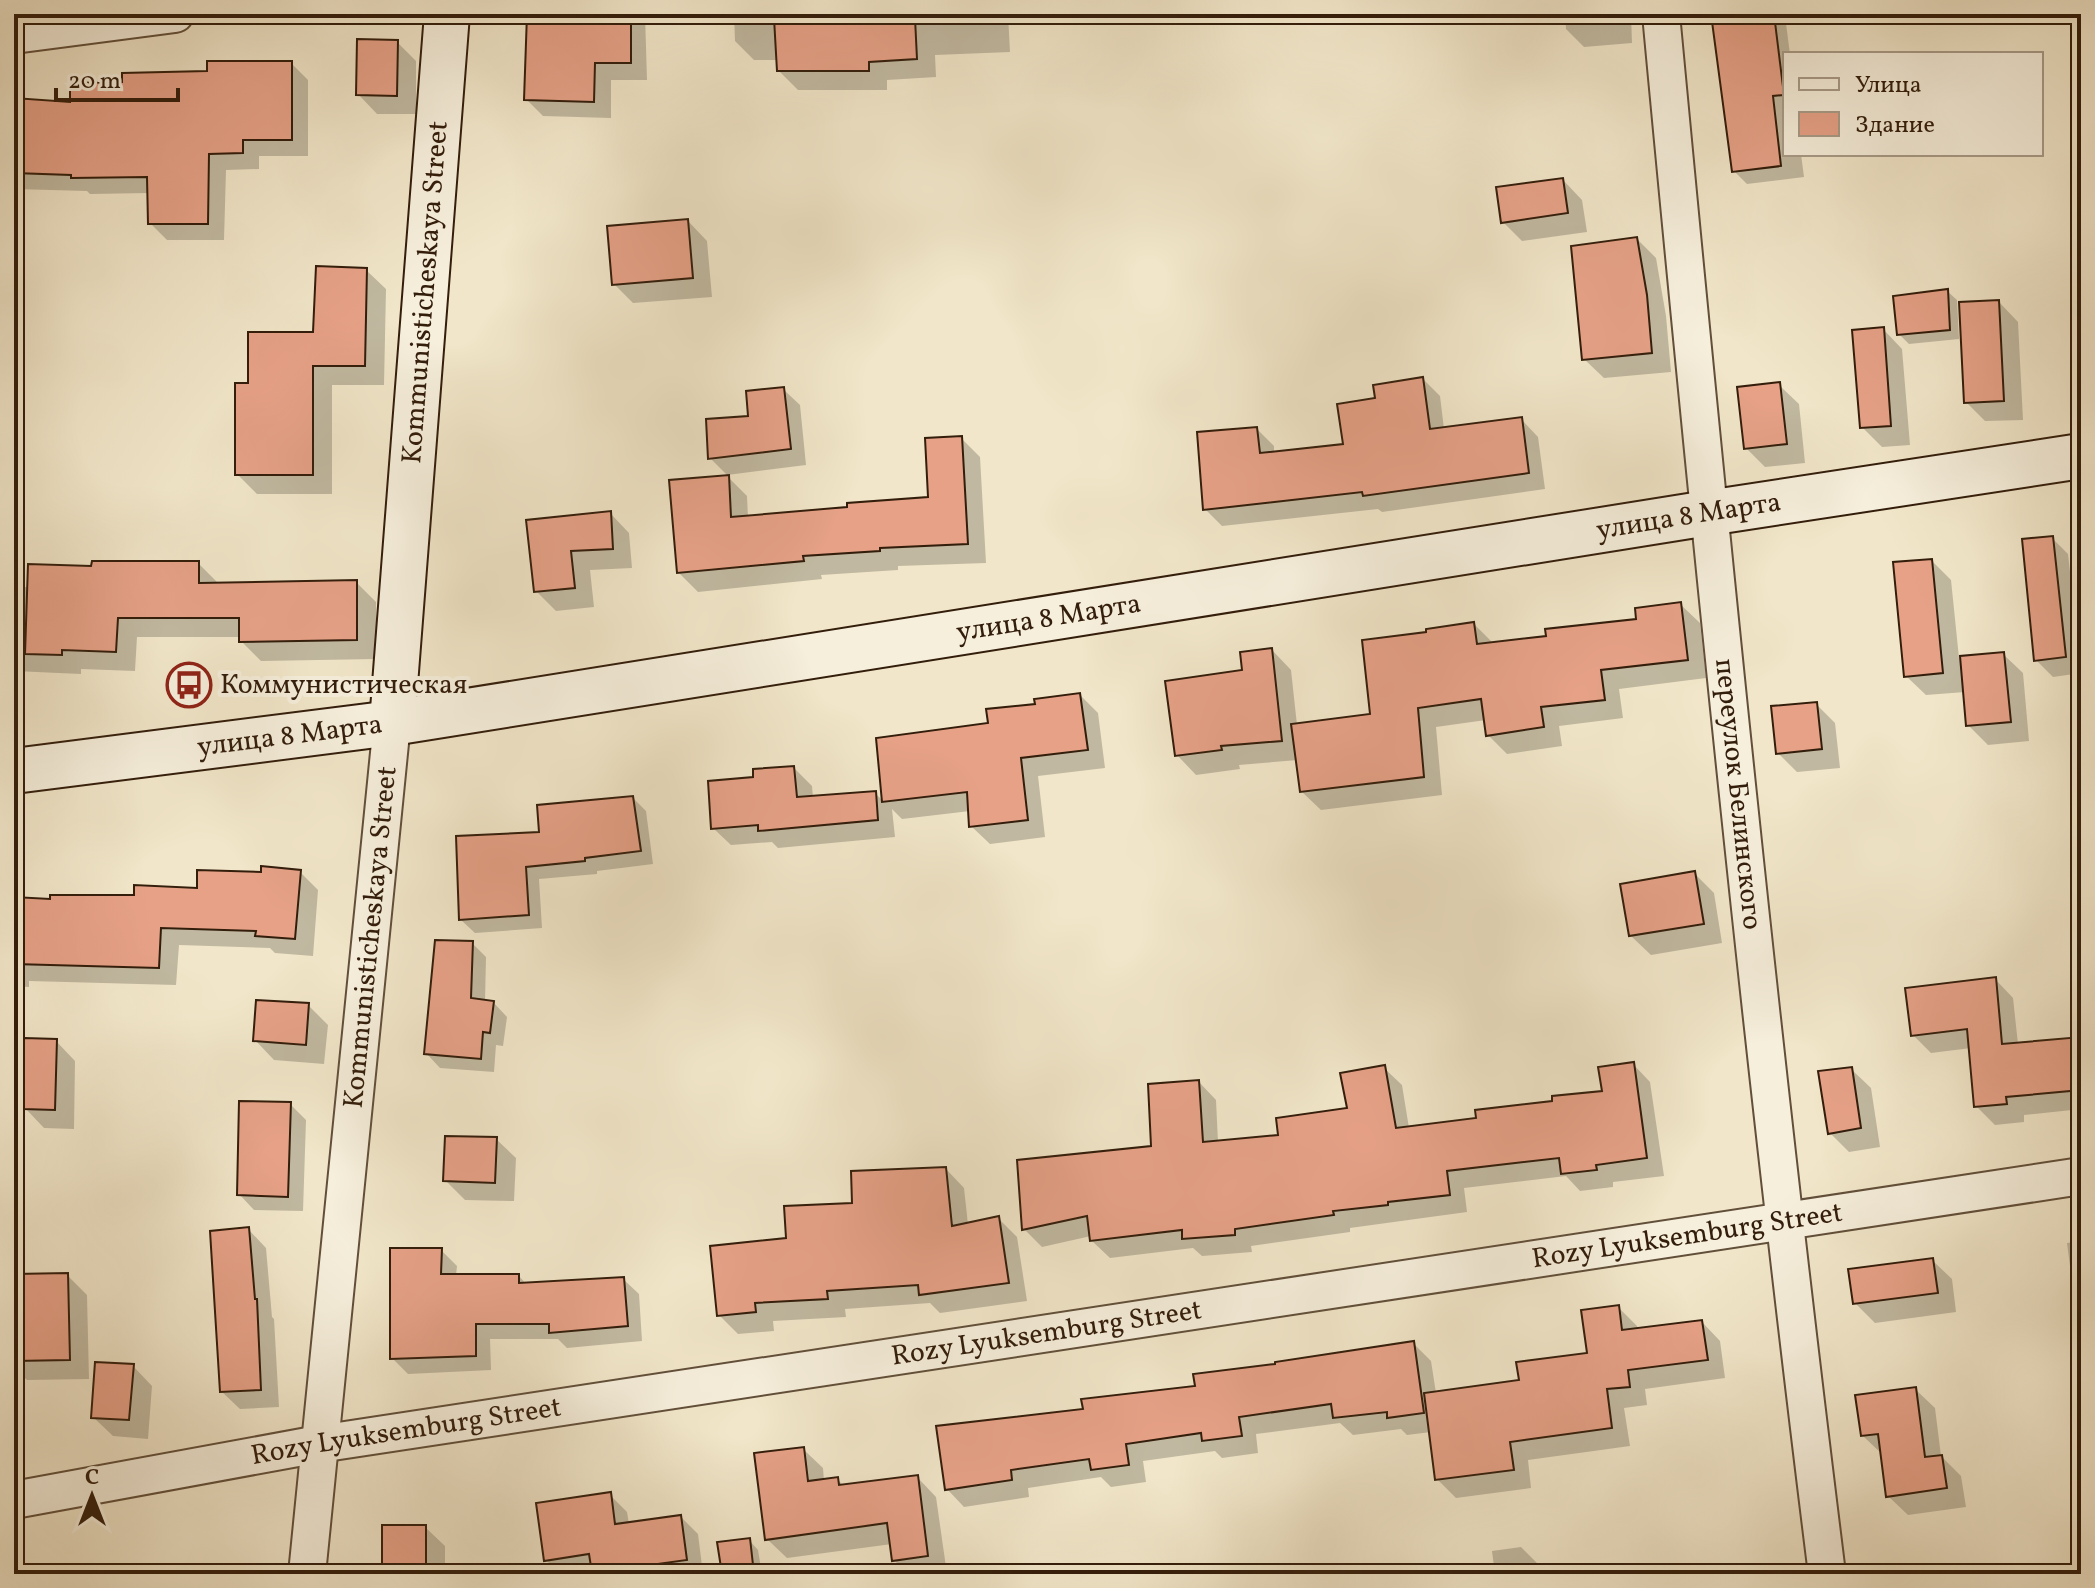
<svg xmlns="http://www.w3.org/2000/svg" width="2095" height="1588" font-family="Vollkorn,serif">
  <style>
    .shadow { fill: #0003 }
    .building { fill: #e6a187; stroke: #331d0b; stroke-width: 2 }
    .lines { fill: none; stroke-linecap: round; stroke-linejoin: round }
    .street-casing { stroke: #624f3a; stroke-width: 40 }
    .secondary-casing { stroke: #331d0b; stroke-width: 48 }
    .street { stroke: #f6efdc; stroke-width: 36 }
    .secondary { stroke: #f6efdc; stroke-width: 44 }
    .labels { text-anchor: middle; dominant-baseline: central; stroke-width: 8; stroke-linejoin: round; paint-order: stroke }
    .street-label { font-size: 28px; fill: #331d0b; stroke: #f6efdc }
    .poi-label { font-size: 28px; fill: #331d0b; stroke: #f6efdc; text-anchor: start }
  </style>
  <rect width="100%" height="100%" fill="#f1e6c9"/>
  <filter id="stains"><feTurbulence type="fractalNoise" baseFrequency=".0025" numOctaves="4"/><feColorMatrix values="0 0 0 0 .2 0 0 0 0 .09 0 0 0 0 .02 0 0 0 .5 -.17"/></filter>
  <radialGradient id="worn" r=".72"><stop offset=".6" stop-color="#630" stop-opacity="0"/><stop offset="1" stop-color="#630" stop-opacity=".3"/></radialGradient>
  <path class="shadow" d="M529 14H645L647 80H611V118L543 116 526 99Z
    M734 14H819V20H895V14H1008L1010 52 935 55 936 77 887 80V90H798L779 71 778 60H754L735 41Z
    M1072 14H1149V20L1083 25Z
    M1565 14H1631L1632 43 1584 47 1566 29Z
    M1713 14 1785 16 1790 54H1785V154H1801L1804 177 1747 184 1734 171Z
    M397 42 416 61V114H377L358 94Z
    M291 63 308 80V156H259V169L226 170 224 240H167L150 223 149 193 90 194 87 191 14 189V100L72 104 124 84Z
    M1563 180 1582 200 1587 232 1522 241 1503 222Z
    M688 221 707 241 712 297 633 303 614 284Z
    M1637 239 1656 258 1666 316 1671 372 1604 378 1584 359Z
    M366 270 386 289 384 385H332V494H257L237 474 250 385 315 334Z
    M1947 291 1957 300 1959 339 1909 344 1899 334Z
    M1999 302 2018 322 2023 420 1985 421 1966 402Z
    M1883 329 1902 349 1910 445 1882 447 1862 427Z
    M1423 379 1440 396 1444 429 1521 419 1538 437 1545 489 1382 512 1378 509 1222 526 1205 509 1257 429 1274 446V453L1346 446 1377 399Z
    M1779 385 1799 404 1805 463 1765 467 1746 448Z
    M783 389 800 405 806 465 727 475 710 458Z
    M961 438 980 457 986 563 898 566V570L821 575 822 579 698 592 679 573 728 477 747 496 748 518 931 499Z
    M610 513 629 533 632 568 590 570 594 607 556 611 536 591 528 522Z
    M2052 538 2068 554 2081 669V673L2053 677 2036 660Z
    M1932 561 1951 580 1959 658 2003 654 2023 673 2029 741 1988 745 1968 725 1965 692 1926 695 1906 676Z
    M198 563 218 583 356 582 376 602V659L261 661 241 641V637H137L135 671 81 669V674L14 671V587H29L93 568Z
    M1680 604 1700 623 1706 678 1619 689 1623 718 1559 726 1562 746 1507 754 1488 735 1486 720 1436 727 1442 795 1321 810 1301 791 1298 760 1239 765 1240 769 1196 775 1177 755 1244 671 1272 650 1291 670 1297 725 1373 716 1429 634 1474 624 1494 644 1548 638 1639 620Z
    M1080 695 1098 713 1105 768 1038 776 1045 837 990 844 971 826 970 811 902 819 892 809 895 837 778 848 772 842 731 845 713 828 756 779 794 768 812 786 813 798 875 793 884 802 878 740 990 725 1037 706Z
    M1816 704 1835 723 1840 768 1797 772 1778 753Z
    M633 798 646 811 653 864 597 871V874L539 879 542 928 475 933 461 920 542 834Z
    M300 872 318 890 313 956 275 953 270 948 179 945 176 985 29 981V987L14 986V899L52 901 136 897 199 890Z
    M1694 873 1714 893 1722 943 1651 955 1631 936Z
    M472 943 486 957 485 1002H493L507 1017 503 1046 496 1045 494 1072 440 1068 426 1053Z
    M1995 979 2013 998 2018 1044 2081 1039V1109L2024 1115V1122L1995 1125 1976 1106 1971 1048 1931 1053 1913 1035Z
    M308 1005 328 1025 324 1064 274 1060 255 1040Z
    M56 1041 75 1061 74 1129 44 1128 25 1108Z
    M1633 1064 1650 1082 1664 1176 1613 1182V1187L1580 1191 1566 1176 1464 1188 1467 1212 1350 1228V1232L1251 1246 1252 1252 1202 1256 1193 1248 1110 1258 1092 1241 1091 1236 1042 1247 1024 1229 1154 1147 1199 1082 1216 1100 1218 1142 1280 1137 1349 1110 1384 1068 1402 1085 1409 1128 1478 1120 1604 1093Z
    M1851 1069 1871 1088 1880 1147 1849 1152 1830 1133Z
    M290 1104 306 1120 303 1211 254 1210 239 1194Z
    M496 1139 516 1158 514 1201 465 1200 445 1180Z
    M946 1169 964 1188 968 1225 998 1218 1017 1237 1027 1301 940 1313 930 1303 845 1309 846 1317 773 1321 774 1331 738 1334 719 1315 788 1240 854 1205Z
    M248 1229 266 1248 272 1317 274 1319 279 1407 240 1409 221 1391Z
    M2081 1241V1310L2075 1304 2067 1243Z
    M441 1250 457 1266 456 1276H519L527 1285 623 1279 639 1294 642 1341 567 1348 558 1339H490L491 1370 408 1374 392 1358Z
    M1932 1260 1952 1279 1956 1312 1875 1323 1855 1303Z
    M67 1275 87 1295 89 1379 27 1380 14 1368V1276Z
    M1618 1307 1637 1326 1638 1330 1702 1322 1720 1341 1725 1378 1645 1389 1647 1405 1624 1408 1630 1446 1528 1460 1531 1488 1456 1498 1437 1479 1431 1432 1407 1435 1401 1429 1353 1435 1340 1423 1256 1434 1258 1453 1222 1458 1215 1451 1143 1461 1146 1482 1111 1487 1101 1477 1028 1488 1029 1497 964 1507 947 1489 1085 1411 1197 1387 1277 1366 1413 1343 1431 1361 1436 1393 1521 1382 1589 1355Z
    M133 1366 152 1386 148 1439 113 1436 93 1417Z
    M1915 1389 1935 1408 1941 1456 1961 1476 1966 1507 1908 1515 1888 1496 1883 1455 1863 1436Z
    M803 1449 823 1468 824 1481 837 1479 844 1486 917 1477 936 1497 947 1574H908L894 1560 892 1544 787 1558 767 1539Z
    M610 1495 627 1512 629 1524 681 1517 698 1534 703 1574H560L546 1560Z
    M425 1527 445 1546V1574H384Z
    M749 1540 758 1550 762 1574H724Z
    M1521 1547 1538 1564 1539 1574H1495L1492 1551Z
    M138 1566 146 1574 36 1573Z"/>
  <path class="building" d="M527 14H631V63H595L594 102 524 100Z
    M1711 14H1774L1784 95 1773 96 1781 166 1732 172Z
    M774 18H915L917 59 869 62V71H777Z
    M357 39 398 40 397 96 356 95Z
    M207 61H292V140H243V153L209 154 208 224H148L147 177 71 178V175L14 173V98L70 102V83L122 82V73L207 71Z
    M1563 178 1568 213 1501 223 1496 187Z
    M688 219 693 278 612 285 607 226Z
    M1637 237 1647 295 1652 353 1582 360 1571 246Z
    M316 266 367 268 365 366H313V475H235V383H248V332H313Z
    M1948 289 1950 330 1897 335 1893 296Z
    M1999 300 2004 401 1964 403 1959 302Z
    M1884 327 1891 426 1860 428 1852 330Z
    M1423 377 1430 429 1522 417 1529 473 1363 496 1362 492 1203 510 1197 432 1257 427 1260 453 1343 444 1337 404 1375 398 1373 385Z
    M1780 382 1787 444 1744 449 1737 387Z
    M784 387 791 449 708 459 706 419 748 416 746 391Z
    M962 436 968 544 880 548V551L803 556 804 561 677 573 669 480 729 475 731 517 847 507V503L928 497 925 438Z
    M611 511 613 549 571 551 575 588 534 592 526 520Z
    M2053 536 2066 657 2034 661 2022 539Z
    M1932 559 1943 673 1904 677 1893 562Z
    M92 561H199V583L357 580V640L239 642V618H118L116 652 62 650V655L25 654 28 564 91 566Z
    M1681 602 1688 660 1601 670 1605 700 1541 707 1544 727 1486 736 1481 699 1418 708 1424 777 1300 792 1291 724 1370 714 1362 640 1426 632V629L1474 622 1477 644 1546 636 1545 629 1636 619 1635 608Z
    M1272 648 1282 741 1221 746 1222 750 1175 756 1165 681 1242 670 1240 652Z
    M2004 652 2011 722 1966 726 1960 656Z
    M1080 693 1088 750 1021 758 1028 820 969 827 967 792 882 802 876 738 988 723 986 709 1035 704 1034 699Z
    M1817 702 1822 749 1776 754 1771 706Z
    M794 766 797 797 876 791 878 820 758 831V825L711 829 708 781 753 777V769Z
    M633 796 641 851 585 858V861L526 867 529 915 459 920 456 836 539 832 537 805Z
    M261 866 301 870 295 939 255 936 256 931 161 928 159 968 14 964V897L50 899V895H134V885L197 888V870L261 872Z
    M1695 871 1704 924 1629 936 1620 884Z
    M435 940 473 941 471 998 494 1001 490 1033 483 1032 481 1059 424 1054Z
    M1996 977 2002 1044 2081 1037V1090L2006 1097 2007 1104 1974 1107 1967 1029 1911 1036 1905 988Z
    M256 1000 309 1003 306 1045 253 1041Z
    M24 1038 57 1039 55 1110 23 1109Z
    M1634 1062 1647 1158 1596 1165 1597 1170 1561 1174 1559 1158 1447 1171 1450 1195 1388 1202V1205L1333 1211 1334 1215 1235 1229V1235L1182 1239V1230L1090 1241 1087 1216 1022 1230 1017 1160 1151 1146 1148 1084 1199 1080 1203 1142 1278 1135 1276 1118 1347 1108 1340 1073 1385 1065 1396 1128 1476 1118 1475 1110 1552 1101V1096L1602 1091 1598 1067Z
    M1852 1067 1861 1128 1828 1134 1818 1071Z
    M239 1101 291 1102 288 1197 237 1195Z
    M445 1136 497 1137 495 1183 443 1181Z
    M946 1167 952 1226 999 1216 1009 1283 919 1295 918 1285 827 1291 828 1299 755 1303 756 1312 717 1316 710 1246 786 1238 784 1206 852 1203 851 1171Z
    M249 1227 255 1299H257L261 1390 220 1392 210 1231Z
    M390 1248H442L441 1274H519V1283L624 1277 628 1326 549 1333V1324H476V1356L390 1359Z
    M1933 1258 1938 1293 1853 1304 1848 1269Z
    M68 1273 70 1360 14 1361V1274Z
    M1619 1305 1622 1330 1702 1320 1708 1360 1628 1370 1630 1387 1607 1389 1612 1428 1510 1442 1514 1470 1435 1480 1424 1393 1519 1380 1516 1362 1587 1353 1581 1310Z
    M1414 1341 1424 1413 1387 1418V1412L1333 1418 1331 1404 1239 1417 1242 1436 1202 1441 1201 1433 1126 1444 1129 1465 1091 1470 1089 1459 1011 1470 1012 1480 945 1490 936 1426 1083 1409 1081 1399 1195 1386 1193 1374 1275 1364V1362Z
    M95 1362 134 1364 129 1420 91 1418Z
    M1916 1387 1925 1457 1942 1455 1947 1488 1886 1497 1878 1434 1861 1436 1855 1395Z
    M804 1447 808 1481 838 1477 839 1485 918 1475 928 1556 892 1561 887 1523 765 1540 754 1453Z
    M611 1492 615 1524 681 1515 687 1560 592 1573 589 1554 544 1561 536 1503Z
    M382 1525H426V1574H382Z
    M750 1538 754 1574H722L717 1542Z"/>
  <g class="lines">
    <g class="street-casing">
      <g id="street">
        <path id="s1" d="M1661 14C1710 535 1762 1055 1827 1574"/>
        <path d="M14 35 175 14"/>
        <path id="s2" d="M14 1500 319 1444 2081 1176"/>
        <path id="s3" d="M307 1574 392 723"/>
      </g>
    </g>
    <g class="secondary-casing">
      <g id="secondary">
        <path id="s4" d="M392 723 447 14"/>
        <path id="s5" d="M14 771 392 723 1708 513 2081 456"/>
      </g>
    </g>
    <use href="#street" class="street"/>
    <use href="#secondary" class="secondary"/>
  </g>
  <defs>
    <g id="bus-ring" transform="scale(2.3)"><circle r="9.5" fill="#f6efdc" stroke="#8f2418" stroke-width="1.5"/><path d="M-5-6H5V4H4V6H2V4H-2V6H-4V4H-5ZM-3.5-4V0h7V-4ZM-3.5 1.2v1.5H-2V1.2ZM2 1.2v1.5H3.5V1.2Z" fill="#8f2418"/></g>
  </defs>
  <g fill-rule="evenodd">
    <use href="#bus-ring" x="189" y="685"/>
  </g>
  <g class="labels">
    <g class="street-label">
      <text stroke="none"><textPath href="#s4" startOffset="432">Kommunisticheskaya Street</textPath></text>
      <text stroke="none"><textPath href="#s5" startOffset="1694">улица 8 Марта</textPath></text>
      <text stroke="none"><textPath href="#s5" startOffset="1046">улица 8 Марта</textPath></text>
      <text stroke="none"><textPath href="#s5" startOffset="278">улица 8 Марта</textPath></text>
      <text stroke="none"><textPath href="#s1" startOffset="784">переулок Белинского</textPath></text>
      <text stroke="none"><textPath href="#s3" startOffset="640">Kommunisticheskaya Street</textPath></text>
      <text stroke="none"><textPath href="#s2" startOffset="1694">Rozy Lyuksemburg Street</textPath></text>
      <text stroke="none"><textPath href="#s2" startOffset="1046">Rozy Lyuksemburg Street</textPath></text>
      <text stroke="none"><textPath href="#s2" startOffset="398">Rozy Lyuksemburg Street</textPath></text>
    </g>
    <g class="poi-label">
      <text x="220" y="685">Коммунистическая</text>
    </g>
  </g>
  <rect width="2095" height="1588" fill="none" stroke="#f1e6c9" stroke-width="48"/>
  <rect x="16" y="16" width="2063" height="1556" fill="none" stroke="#331d0b" stroke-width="4"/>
  <rect x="24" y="24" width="2047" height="1540" fill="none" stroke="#331d0b" stroke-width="2"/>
  <rect x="1783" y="52" width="260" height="104" fill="#f6efdc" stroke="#a89b88" stroke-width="2"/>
  <rect x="1799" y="78" width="40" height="12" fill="#f6efdc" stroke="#a89b88" stroke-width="2"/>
  <text x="1855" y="92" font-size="24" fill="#331d0b">Улица</text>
  <rect x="1799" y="112" width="40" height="24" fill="#e6a187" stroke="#a89b88" stroke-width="2"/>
  <text x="1855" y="132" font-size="24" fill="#331d0b">Здание</text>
  <g transform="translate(92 1496)" stroke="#f6efdc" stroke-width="6" paint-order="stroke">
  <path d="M0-6L14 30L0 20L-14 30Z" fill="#331d0b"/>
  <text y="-12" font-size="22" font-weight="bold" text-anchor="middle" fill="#331d0b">С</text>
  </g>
  <path d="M56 88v12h122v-12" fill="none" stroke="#331d0b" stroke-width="4"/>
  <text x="68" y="88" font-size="24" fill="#331d0b" stroke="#f6efdc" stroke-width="6" paint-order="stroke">20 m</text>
  <rect width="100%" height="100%" filter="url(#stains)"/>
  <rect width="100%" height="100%" fill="url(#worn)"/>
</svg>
